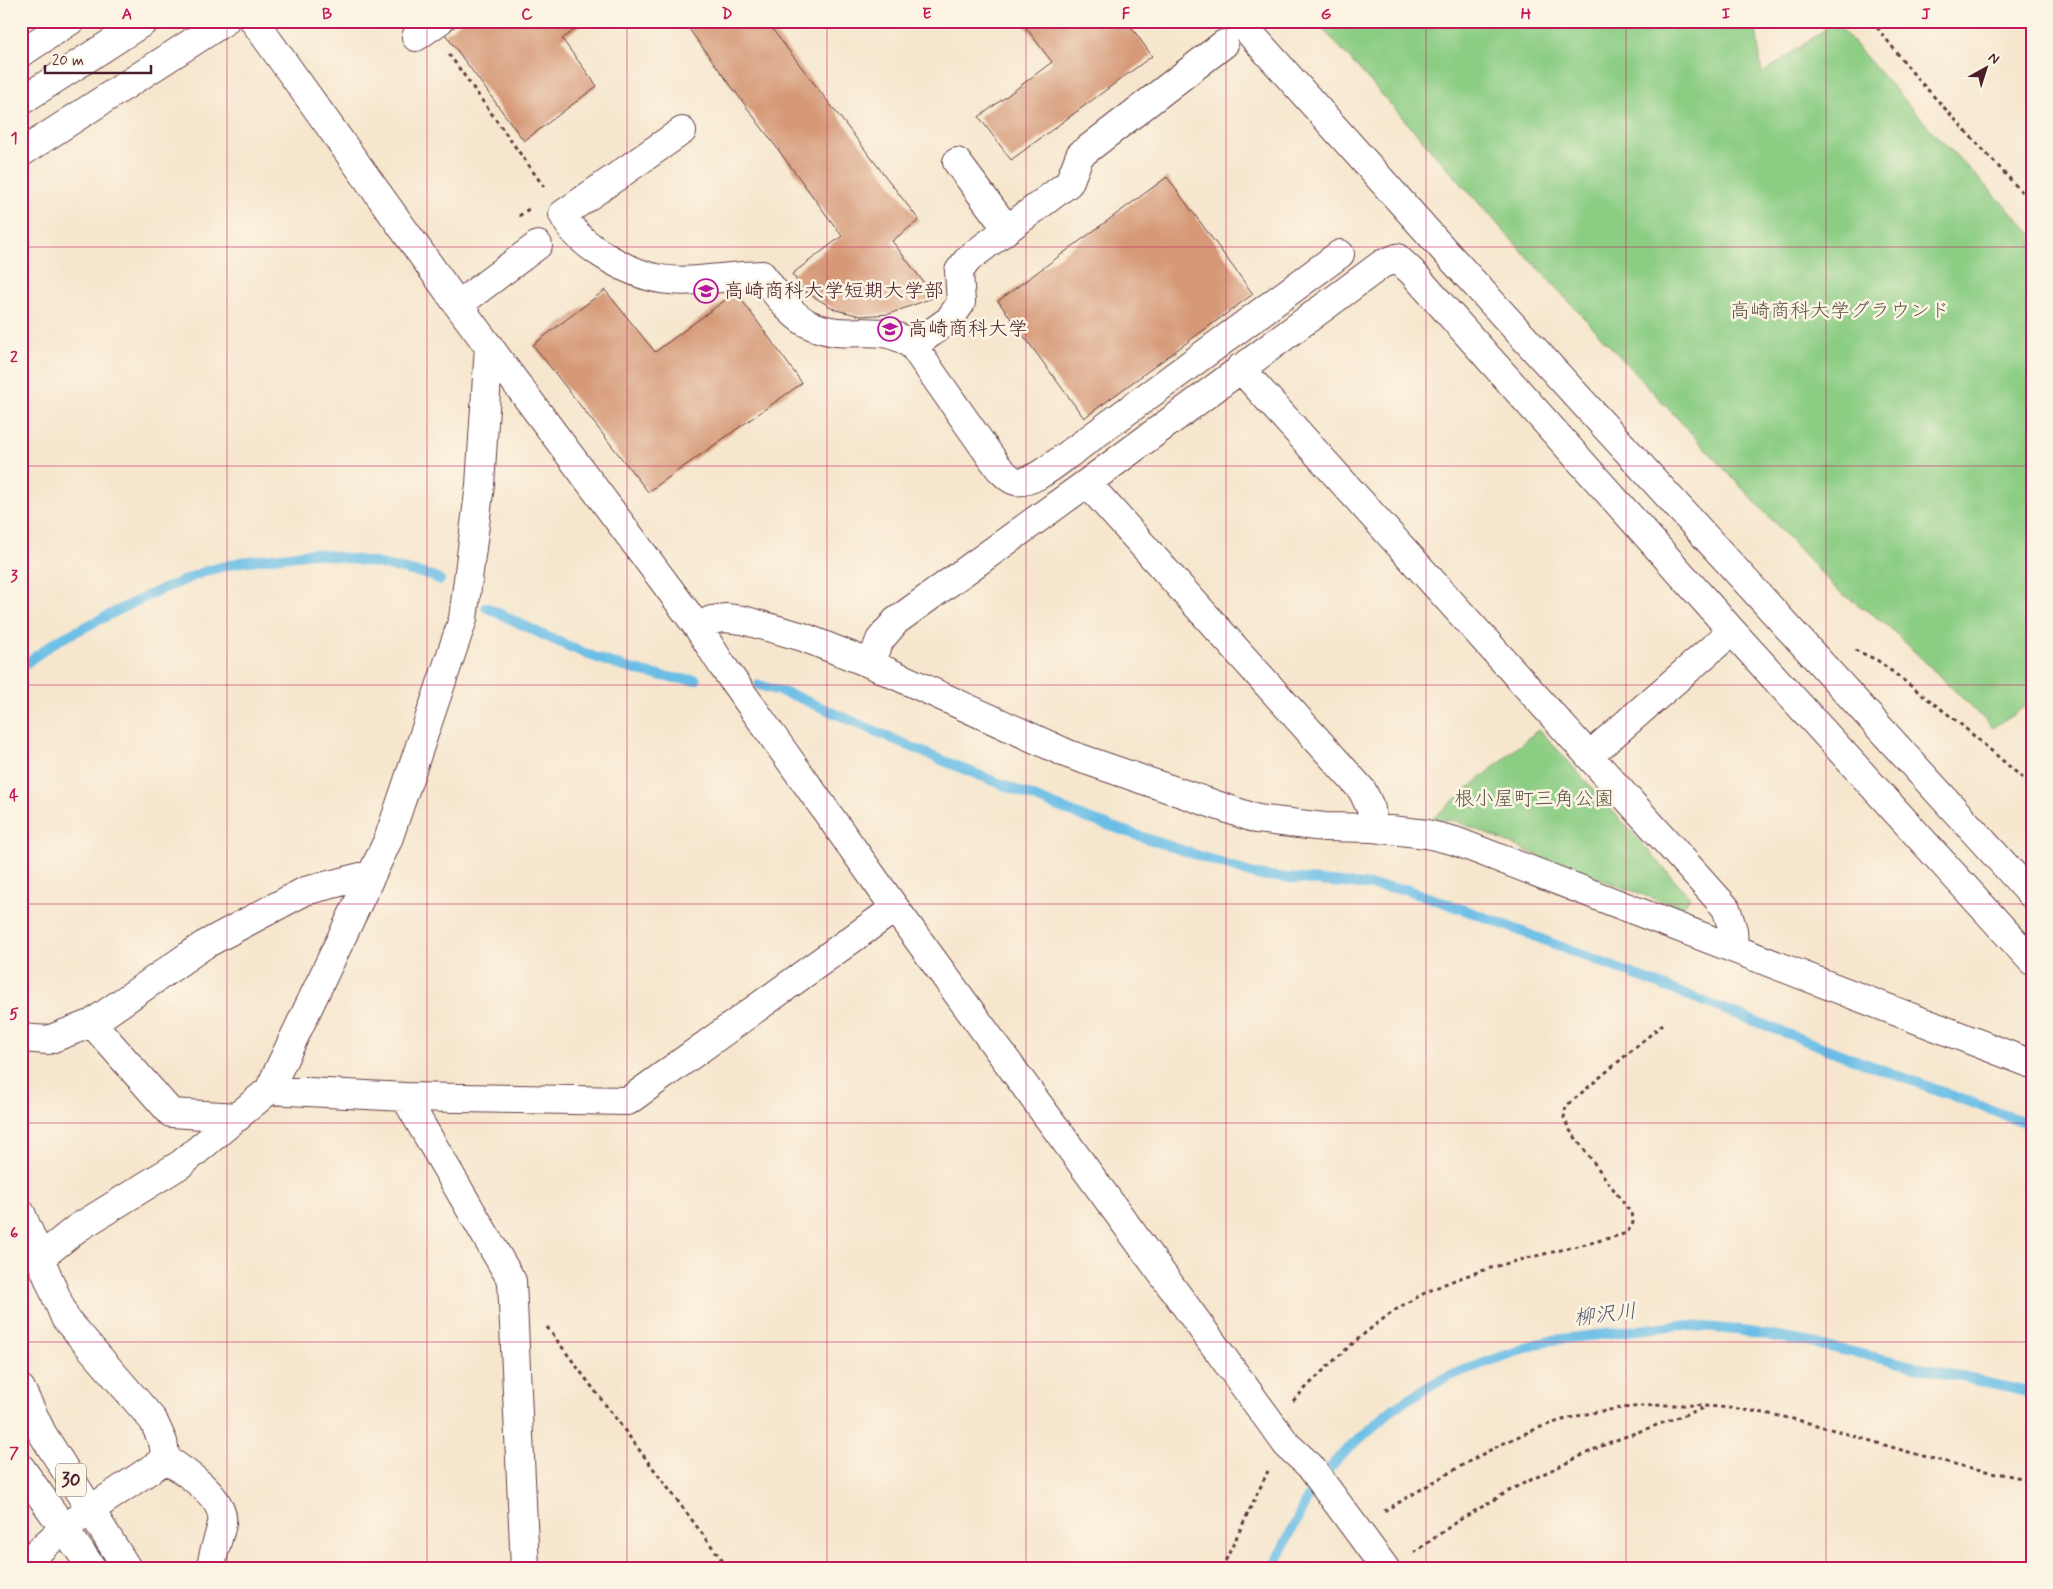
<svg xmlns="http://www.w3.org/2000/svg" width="2053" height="1589" font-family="Mynerve,'Klee One',sans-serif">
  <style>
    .green { fill: #8ccd84; stroke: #6b7658 }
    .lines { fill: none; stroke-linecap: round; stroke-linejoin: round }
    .stream { stroke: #6abee6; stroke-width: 10 }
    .building { fill: #d59977 }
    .minor-casing { stroke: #643d43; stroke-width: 30 }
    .major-casing { stroke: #643d43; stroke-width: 30 }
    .path { stroke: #643d43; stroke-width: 3; stroke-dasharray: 4 4; stroke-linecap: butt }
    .minor { stroke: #fff; stroke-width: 28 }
    .major { stroke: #fff; stroke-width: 28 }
    .grid { fill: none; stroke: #c2185b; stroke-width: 1; stroke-opacity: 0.55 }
    .labels { text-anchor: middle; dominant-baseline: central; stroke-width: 5; stroke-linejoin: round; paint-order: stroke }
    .shield { fill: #fcf5e5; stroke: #7f5f63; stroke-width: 1 }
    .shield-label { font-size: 19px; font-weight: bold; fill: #4a1f2b }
    .poi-label { font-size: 20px; fill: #4a1f2b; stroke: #fcf5e5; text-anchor: start }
    .park-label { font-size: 20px; fill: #5e5346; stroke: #fcf5e5 }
    .water-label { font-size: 21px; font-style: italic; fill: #55576c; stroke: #fcf5e5 }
    .neatline { fill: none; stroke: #c2185b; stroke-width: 2 }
    .grid-label { font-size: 16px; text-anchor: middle; font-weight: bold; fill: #c2185b }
  </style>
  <rect width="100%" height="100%" fill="#fcf5e5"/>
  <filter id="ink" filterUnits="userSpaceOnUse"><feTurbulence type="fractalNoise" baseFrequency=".02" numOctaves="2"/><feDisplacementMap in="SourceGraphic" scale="10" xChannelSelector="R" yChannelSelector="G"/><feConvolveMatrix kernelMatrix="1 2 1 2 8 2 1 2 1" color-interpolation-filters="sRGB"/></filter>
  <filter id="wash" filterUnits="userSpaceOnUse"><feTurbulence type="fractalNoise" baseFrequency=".0096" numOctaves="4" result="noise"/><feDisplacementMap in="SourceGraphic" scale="20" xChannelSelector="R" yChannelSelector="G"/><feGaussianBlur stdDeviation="1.12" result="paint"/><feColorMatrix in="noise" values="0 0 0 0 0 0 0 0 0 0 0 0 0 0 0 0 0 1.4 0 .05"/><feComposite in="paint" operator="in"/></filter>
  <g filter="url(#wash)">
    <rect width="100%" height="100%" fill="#f6e6cd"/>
    <path class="green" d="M1316 21H1755L1762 74 1835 22 1932 131 2032 233V702L1993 728 1886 624 1837 590 1519 248Z
      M1539 729 1690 897 1682 909 1544 858 1456 821 1432 819Z"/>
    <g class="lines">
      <path class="stream" d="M486 607C553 640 620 676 696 680
        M21 667 55 642 149 595 206 571 241 562 313 553 376 563 433 576 440 580
        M759 685 795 696 939 759 1086 818 1256 875 1405 889 1484 917 1853 1059 2032 1125
        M1273 1568 1308 1497 1338 1458 1394 1408 1434 1383 1467 1369 1546 1341 1679 1325 1737 1330 1812 1343 2032 1393"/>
    </g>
    <g id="blocks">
      <path class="building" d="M462 21H587L562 39 597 86 524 141 445 34Z
        M683 21H766L919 220 892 241 935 297 889 314 861 316 836 310 804 291 792 274 842 236Z
        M1021 21H1127L1152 56 1011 160 979 117 1052 62Z
        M1167 177 1253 294 1084 418 998 301Z
        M605 290 655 352 736 292 802 383 648 492 533 345Z"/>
    </g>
  </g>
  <g filter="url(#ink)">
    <use href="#blocks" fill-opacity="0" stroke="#643d43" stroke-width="1"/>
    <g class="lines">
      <g class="minor-casing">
        <path id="minor" d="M254 21 458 305 699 629 722 665 895 908 1287 1445 1310 1466 1385 1568
          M1239 21 1444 250 2032 895
          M416 37 439 21
          M21 53 70 21
          M21 101 145 21
          M682 131 563 214C571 232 587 245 603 255 666 295 694 277 762 275 776 293 791 317 813 326 849 342 880 320 913 346L998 467C1002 471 1008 478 1013 480 1029 488 1060 460 1073 451L1340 254
          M21 153 225 21
          M957 162 1007 229
          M458 305 538 245
          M913 346 949 320 961 303 959 271 969 258 1069 183 1080 155 1224 44
          M1240 368 1726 908 1733 930 1734 948
          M1087 483 1362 790 1371 809 1373 828
          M699 629 711 620 725 618 743 620 803 637 871 664 1068 754 1257 819 1324 827 1373 828 1427 834 1455 841 2032 1064
          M871 664 880 640 896 621 1087 483 1382 264 1397 258 1412 272 1732 631 2032 961
          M1590 755 1732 631
          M92 1023 171 1113 238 1117
          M21 1038 48 1040 92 1023 204 945 305 891 372 874
          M269 1090 405 1097 628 1101 895 908
          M405 1097 512 1281 525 1568
          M21 1213 40 1258
          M166 1459 163 1442 153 1420 65 1318 40 1258 76 1229 181 1164 269 1090 388 840 463 619 480 485 489 346
          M90 1510 166 1459C183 1470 226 1498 222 1523 219 1539 213 1550 211 1568"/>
      </g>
      <g class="major-casing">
        <path id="major" d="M21 1389 42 1433 127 1568
          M21 1468 92 1568
          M21 1567 65 1527 79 1518"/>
      </g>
      <path class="path" d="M1872 21 1916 77 2032 203
        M449 54 544 187
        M519 216 530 208
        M1855 650 1877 660 1958 722 2032 786
        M547 1327 728 1568
        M1293 1401C1323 1370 1355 1339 1390 1314 1456 1266 1550 1256 1627 1233L1633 1223 1631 1213 1569 1129 1564 1118 1566 1106 1663 1024
        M1384 1511C1435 1482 1486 1448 1541 1427 1624 1397 1720 1400 1805 1422 1851 1434 1897 1450 1943 1461 1972 1469 2002 1474 2032 1480
        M1414 1553 1456 1522 1516 1487 1608 1443 1706 1407
        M1222 1568 1268 1471"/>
      <use href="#minor" class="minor"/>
      <use href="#major" class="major"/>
    </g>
  </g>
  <path class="grid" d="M227 21V1568M427 21V1568M627 21V1568M827 21V1568M1026 21V1568M1226 21V1568M1426 21V1568M1626 21V1568M1826 21V1568M21 247H2032M21 466H2032M21 685H2032M21 904H2032M21 1123H2032M21 1342H2032"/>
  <defs>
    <g id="university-ring" transform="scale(1.25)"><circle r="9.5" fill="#fcf5e5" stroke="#b5179e" stroke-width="1.5"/><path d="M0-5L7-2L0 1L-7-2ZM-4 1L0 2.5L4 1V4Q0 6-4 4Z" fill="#b5179e"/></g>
  </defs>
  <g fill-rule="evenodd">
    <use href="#university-ring" x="706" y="291"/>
    <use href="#university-ring" x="890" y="329"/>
  </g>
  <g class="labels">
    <rect class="shield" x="56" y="1463.5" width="30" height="33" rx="4"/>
    <g class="shield-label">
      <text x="71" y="1480">30</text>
    </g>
    <g class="poi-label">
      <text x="724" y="291">高崎商科大学短期大学部</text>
      <text x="908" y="329">高崎商科大学</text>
    </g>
    <g class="park-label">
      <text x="1840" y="311">高崎商科大学グラウンド</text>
      <text x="1534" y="799">根小屋町三角公園</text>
    </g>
    <g class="water-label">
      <text transform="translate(1605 1315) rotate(-7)">柳沢川</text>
    </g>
  </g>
  <rect width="2053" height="1589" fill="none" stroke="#fcf5e5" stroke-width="55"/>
  <g transform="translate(1986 68) rotate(39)" stroke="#fcf5e5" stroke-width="4" paint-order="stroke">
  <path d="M0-4L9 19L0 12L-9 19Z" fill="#4a1f2b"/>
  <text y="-8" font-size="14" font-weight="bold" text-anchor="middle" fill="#4a1f2b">N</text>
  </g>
  <path d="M45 65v8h106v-8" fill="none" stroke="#4a1f2b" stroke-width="2.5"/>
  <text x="52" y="65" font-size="15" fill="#4a1f2b" stroke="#fcf5e5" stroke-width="4" paint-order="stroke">20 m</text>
  <rect x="28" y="28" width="1998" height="1534" class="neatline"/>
  <g class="grid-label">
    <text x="127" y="19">A</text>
    <text x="327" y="19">B</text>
    <text x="527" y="19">C</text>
    <text x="727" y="19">D</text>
    <text x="927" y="19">E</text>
    <text x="1126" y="19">F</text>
    <text x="1326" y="19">G</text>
    <text x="1526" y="19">H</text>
    <text x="1726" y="19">I</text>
    <text x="1926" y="19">J</text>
    <text x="14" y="143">1</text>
    <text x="14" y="362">2</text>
    <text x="14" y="581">3</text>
    <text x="14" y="800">4</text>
    <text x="14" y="1019">5</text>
    <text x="14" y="1238">6</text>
    <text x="14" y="1458">7</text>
  </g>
</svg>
